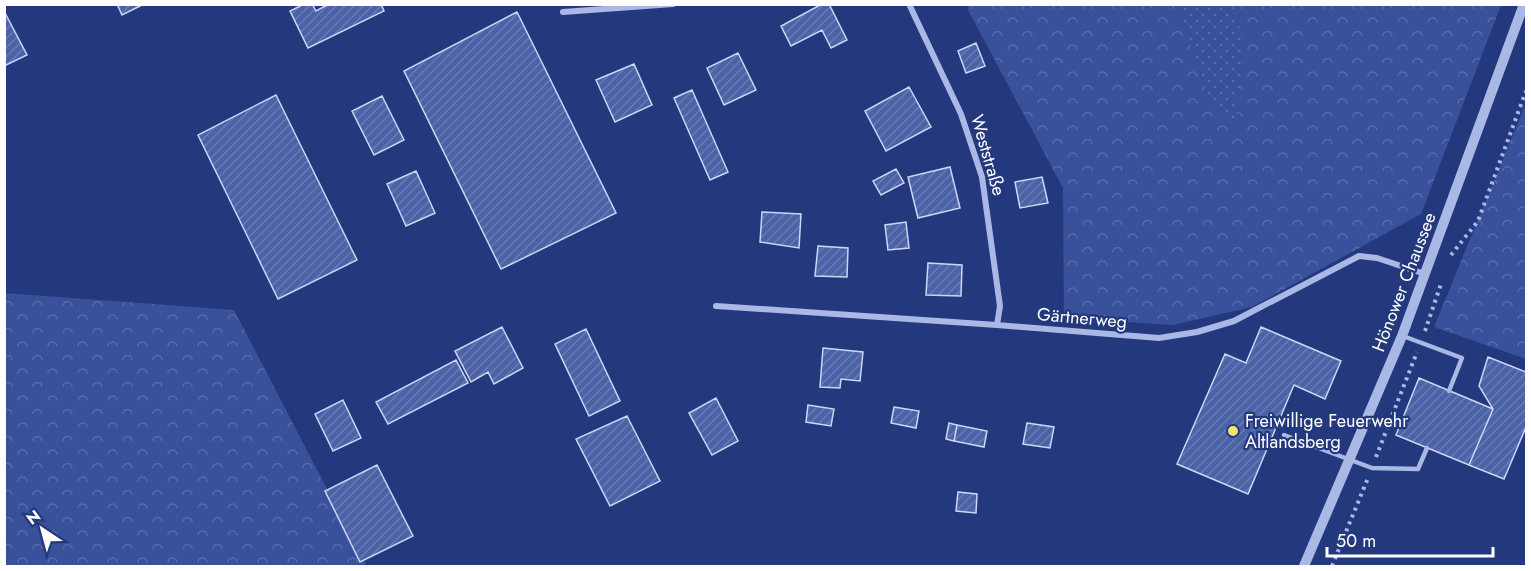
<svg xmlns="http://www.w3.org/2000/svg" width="1531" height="571" font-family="Jost,sans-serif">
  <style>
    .grass { fill: url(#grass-dots) }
    .forest { fill: url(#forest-crowns) }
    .building { fill: url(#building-hatch); stroke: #ccd6f4; stroke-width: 1.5 }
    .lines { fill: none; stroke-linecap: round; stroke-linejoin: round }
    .path { stroke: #a9b8e5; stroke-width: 4; stroke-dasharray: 3 4.5; stroke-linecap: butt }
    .service { stroke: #a9b8e5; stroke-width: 4.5 }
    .minor { stroke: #a9b8e5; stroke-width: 6 }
    .tertiary { stroke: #a9b8e5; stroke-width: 10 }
    .poi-dot { fill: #efe46d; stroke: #24397d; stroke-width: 2 }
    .labels { text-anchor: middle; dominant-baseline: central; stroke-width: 4.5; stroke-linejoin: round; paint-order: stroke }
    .street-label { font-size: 18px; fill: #fff; stroke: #24397d }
    .poi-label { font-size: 18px; fill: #fff; stroke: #24397d; text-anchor: start }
  </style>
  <defs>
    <pattern id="grass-dots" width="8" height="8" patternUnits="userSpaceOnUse" patternTransform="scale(1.5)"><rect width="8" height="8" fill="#38519a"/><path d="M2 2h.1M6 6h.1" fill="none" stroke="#566ba9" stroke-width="1.8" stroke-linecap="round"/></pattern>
    <pattern id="forest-crowns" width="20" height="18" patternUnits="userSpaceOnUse" patternTransform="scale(1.5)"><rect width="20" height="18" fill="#38519a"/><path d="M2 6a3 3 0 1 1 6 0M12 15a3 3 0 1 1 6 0" fill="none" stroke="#566ba9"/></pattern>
    <pattern id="building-hatch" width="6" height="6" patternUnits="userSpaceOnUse" patternTransform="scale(1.5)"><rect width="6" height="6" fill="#4c62a6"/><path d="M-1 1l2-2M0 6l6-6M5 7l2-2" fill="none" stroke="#677ab3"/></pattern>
  </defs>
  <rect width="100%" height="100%" fill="#24397d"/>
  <path class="grass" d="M1174 5H1226L1242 31V75L1235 129 1212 108 1181 16Z"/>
  <path class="forest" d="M968 5H1174L1181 16 1212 107 1234 128 1242 75V31L1226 5H1501L1421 214 1252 307 1173 325 1064 318 1063 188 968 10Z
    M1526 103V359L1434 327Z
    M4 293 234 310 367 566H5Z"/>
  <path class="building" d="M117 4H144L122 15Z
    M304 4H312L316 11 329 4H381L384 11 308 48 290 11Z
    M822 4H829L847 40 831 48 822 30 791 46 781 26Z
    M4 11 27 55 4 66Z
    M517 12 616 213 501 269 404 71Z
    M976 43 985 66 966 73 958 51Z
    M738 53 756 90 724 105 707 68Z
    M634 64 652 105 615 122 596 80Z
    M909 87 931 127 886 151 865 111Z
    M692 90 728 172 710 180 674 98Z
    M276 95 357 260 278 299 198 135Z
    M382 96 404 140 374 155 352 111Z
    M950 167 960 208 918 218 908 177Z
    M896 169 904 183 881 195 873 181Z
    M416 171 435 213 406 226 387 184Z
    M1042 177 1048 203 1020 208 1015 182Z
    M762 212 801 214 799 248 760 242Z
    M906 222 909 248 888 250 885 225Z
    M818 246 848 248 847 277 815 276Z
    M928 263 962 265 961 296 926 295Z
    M502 327 523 368 494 384 488 372 471 382 455 351Z
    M1261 327 1341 361 1325 399 1294 385 1248 494 1177 464 1225 354 1246 363Z
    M586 329 620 401 589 416 555 344Z
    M823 348 863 352 860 381 841 379 840 388 820 387Z
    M1488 357 1526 372V427L1504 479 1469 465 1493 409 1479 386Z
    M456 360 468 383 388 424 376 402Z
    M1419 378 1493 409 1469 465 1396 435Z
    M716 398 738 441 712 455 689 413Z
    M343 400 361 438 333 451 315 414Z
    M808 405 834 409 831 426 806 422Z
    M894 407 919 411 916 428 891 423Z
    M627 416 660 481 610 506 576 439Z
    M949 423 957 425 954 441 946 439Z
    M1027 423 1054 427 1050 448 1023 444Z
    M957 425 987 431 984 447 954 441Z
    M377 465 413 536 360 562 325 491Z
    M958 492 977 494 976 513 956 511Z"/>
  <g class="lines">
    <path class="path" d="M1451 255 1478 221 1526 91
      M1425 331 1441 284
      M1376 457 1417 352
      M1332 566 1368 478"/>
    <path class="service" d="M1403 336 1462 358 1449 391
      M1284 435 1372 468 1418 469 1427 448"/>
    <path class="minor" d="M909 4 961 114 982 177 1000 306 997 325
      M563 12 673 4
      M716 306 997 325 1159 338 1197 332 1234 321 1359 256 1377 258 1425 274"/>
    <path class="tertiary" d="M1304 566 1402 336 1524 4"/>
  </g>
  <circle class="poi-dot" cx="1233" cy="431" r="6"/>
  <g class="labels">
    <g class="street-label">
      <text transform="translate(988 155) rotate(74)">Weststraße</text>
      <text transform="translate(1404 282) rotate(-69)">Hönower Chaussee</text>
      <text transform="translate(1082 318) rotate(5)">Gärtnerweg</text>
    </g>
    <g class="poi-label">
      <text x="1245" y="421">Freiwillige Feuerwehr<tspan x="1245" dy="21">Altlandsberg</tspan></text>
    </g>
  </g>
  <rect width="1531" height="571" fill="none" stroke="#ffffff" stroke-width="12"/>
  <g transform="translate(42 529) rotate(324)" stroke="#24397d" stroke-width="4.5" paint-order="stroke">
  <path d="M0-4.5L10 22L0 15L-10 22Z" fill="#ffffff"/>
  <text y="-9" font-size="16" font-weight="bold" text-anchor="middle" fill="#ffffff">N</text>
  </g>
  <path d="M1327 547v9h166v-9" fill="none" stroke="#ffffff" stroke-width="3"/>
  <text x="1336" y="547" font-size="18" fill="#ffffff" stroke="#24397d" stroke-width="4.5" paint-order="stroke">50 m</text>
</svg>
